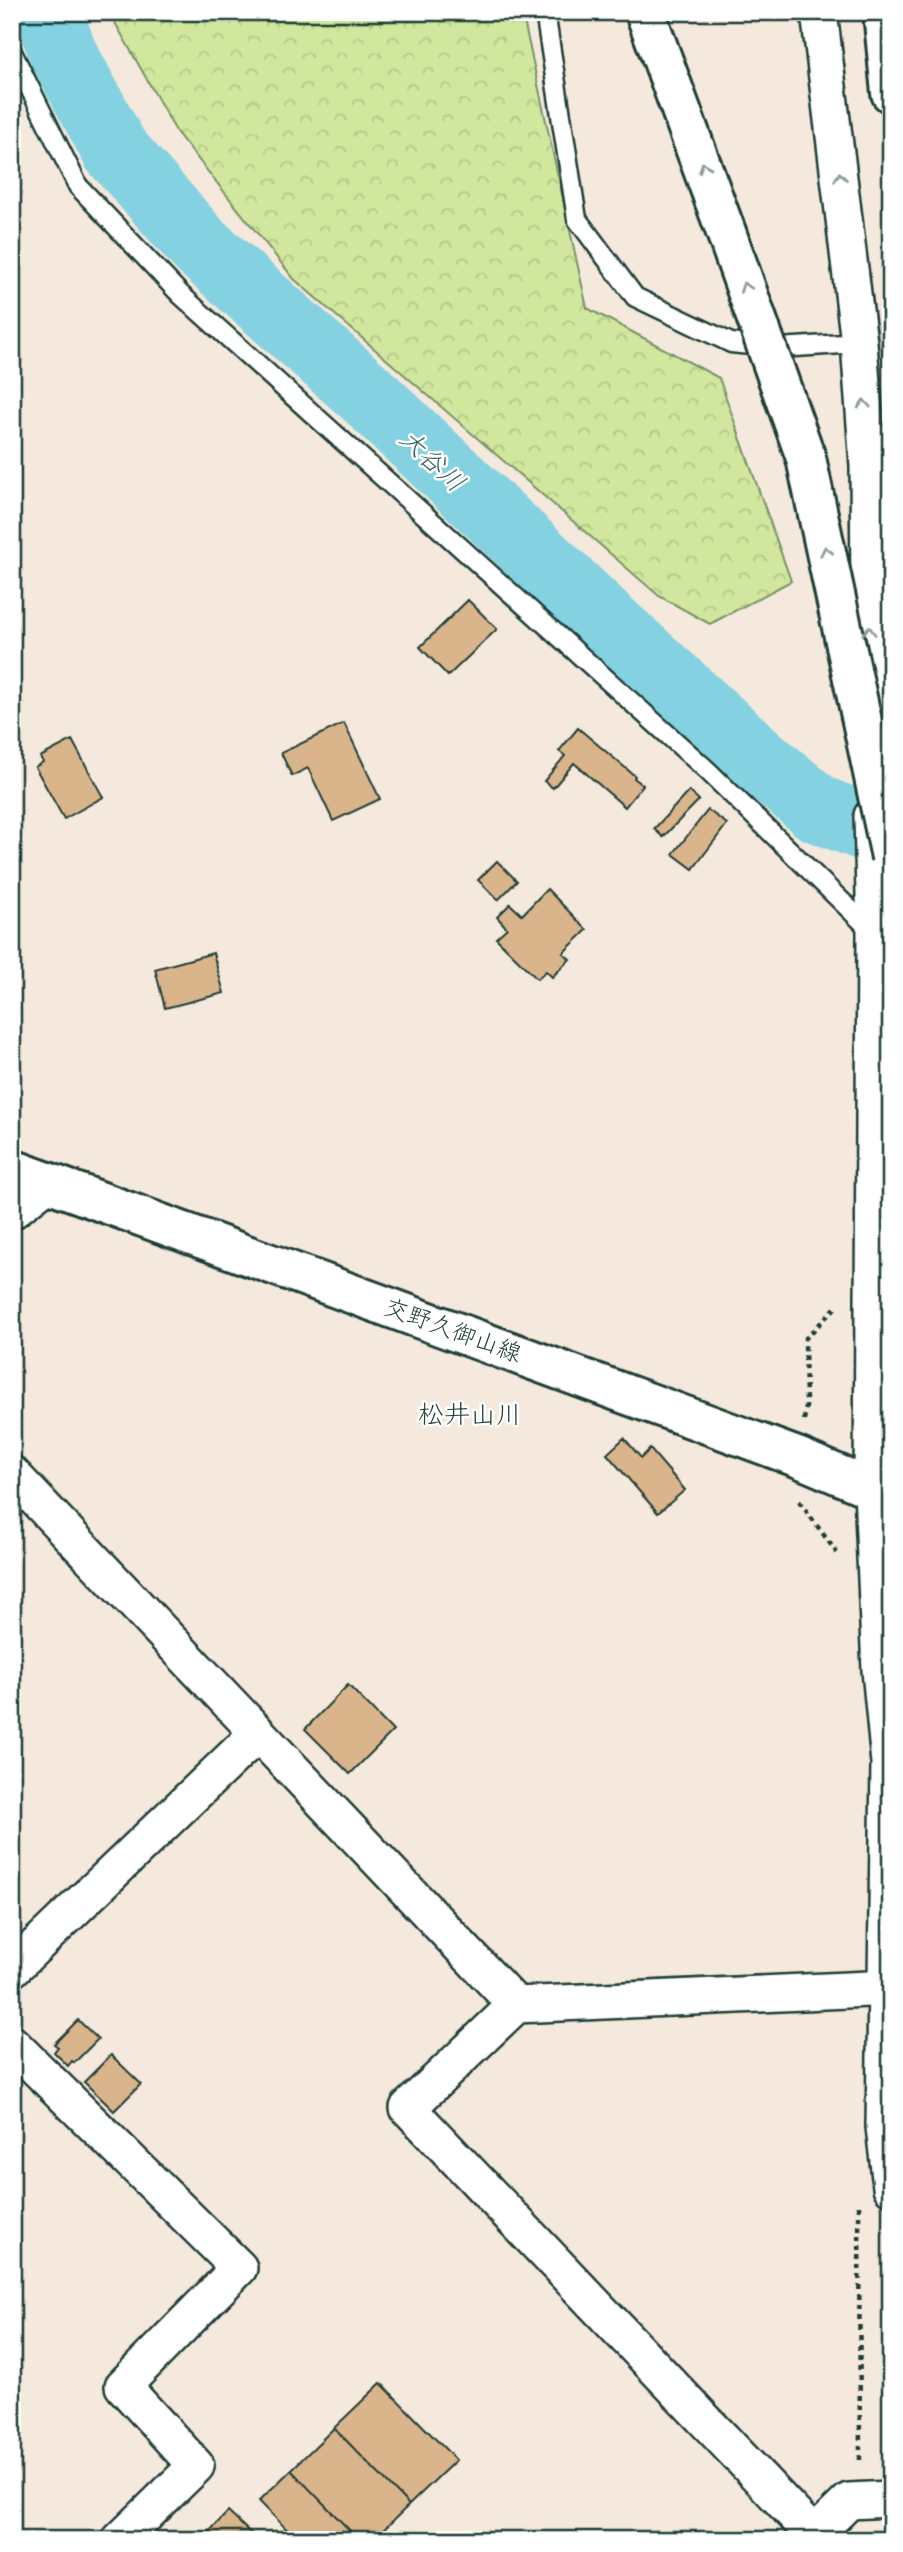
<svg xmlns="http://www.w3.org/2000/svg" width="903" height="2552" font-family="'Shantell Sans','Klee One',sans-serif">
  <style>
    .forest { fill: url(#forest-crowns); stroke: #789268; stroke-width: 2 }
    .lines { fill: none; stroke-linecap: round; stroke-linejoin: round }
    .river { stroke: #84d2e1; stroke-width: 68 }
    .building { fill: #dab58c; stroke: #1f3d34; stroke-width: 2 }
    .street-tunnel { stroke: #c9c7ba; stroke-width: 35; stroke-dasharray: 35 18; stroke-linecap: butt }
    .lane-casing { stroke: #1f3d34; stroke-width: 23 }
    .street-casing { stroke: #1f3d34; stroke-width: 40 }
    .secondary-casing { stroke: #1f3d34; stroke-width: 44 }
    .highway-casing { stroke: #1f3d34; stroke-width: 44 }
    .path { stroke: #1f3d34; stroke-width: 4.5; stroke-dasharray: 5 5; stroke-linecap: butt }
    .lane { stroke: #fff; stroke-width: 18 }
    .street { stroke: #fff; stroke-width: 35 }
    .secondary { stroke: #fff; stroke-width: 38 }
    .highway { stroke: #fff; stroke-width: 38 }
    .highway-bridge-casing { stroke: #1f3d34; stroke-width: 44; stroke-linecap: butt }
    .highway-bridge { stroke: #fff; stroke-width: 38 }
    .oneway { stroke: #8f9e9a }
    .labels { text-anchor: middle; dominant-baseline: central; stroke-width: 5; stroke-linejoin: round; paint-order: stroke }
    .street-label { font-size: 24px; fill: #1f3d34; stroke: #fff }
    .water-label { font-size: 26px; font-style: italic; fill: #38625f; stroke: #fff }
    .neighbourhood-label { font-size: 26px; fill: #1f3d34; stroke: #fff }
  </style>
  <defs>
    <pattern id="forest-crowns" width="20" height="18" patternUnits="userSpaceOnUse" patternTransform="scale(1.75)"><rect width="20" height="18" fill="#d0e79d"/><path d="M2 6a3 3 0 1 1 6 0M12 15a3 3 0 1 1 6 0" fill="none" stroke="#b2c788"/></pattern>
  </defs>
  <rect width="100%" height="100%" fill="#f4e9dc"/>
  <filter id="ink" filterUnits="userSpaceOnUse"><feTurbulence type="fractalNoise" baseFrequency=".0143" numOctaves="2"/><feDisplacementMap in="SourceGraphic" scale="14" xChannelSelector="R" yChannelSelector="G"/><feConvolveMatrix kernelMatrix="1 2 1 2 8 2 1 2 1" color-interpolation-filters="sRGB"/></filter>
  <g filter="url(#ink)">
    <path class="forest" d="M109 12H522L587 308 719 378 791 581 710 624 659 596 294 279 177 133Z"/>
    <g class="lines">
      <path class="river" d="M48 12 63 53 115 150 199 245 364 392 608 623 759 760 818 809 891 837"/>
    </g>
    <path class="building" d="M468 600 497 629 448 676 420 647Z
      M344 723 380 799 333 821 308 768 292 776 281 753Z
      M578 728 635 776 634 778 643 785 625 807 574 763 553 788 544 781 565 756 559 751Z
      M72 740 103 797 64 819 35 767 43 762 40 757Z
      M689 791 699 800 663 837 654 829Z
      M708 810 727 824 693 869 673 854Z
      M497 861 517 881 498 900 478 880Z
      M547 889 587 930 563 953 570 959 552 977 546 971 537 979 496 938 507 928 497 917 510 904 522 915Z
      M213 953 224 993 165 1008 155 969Z
      M624 1438 641 1458 650 1449 685 1490 658 1513 607 1454Z
      M348 1685 393 1731 350 1774 305 1729Z
      M78 2020 98 2039 74 2063 72 2061 68 2066 54 2052 58 2047 54 2044Z
      M111 2055 141 2084 114 2111 84 2082Z
      M381 2383 456 2460 409 2505 334 2428Z
      M334 2428 409 2505 373 2540H359L291 2470Z
      M291 2470 359 2540H297L259 2501Z
      M228 2512 258 2540H209L205 2536Z"/>
    <g class="lines">
      <path class="street-tunnel" d="M859 343 891 339"/>
      <g class="lane-casing">
        <path id="lane" d="M545 12 577 219 635 297 731 343 779 348 859 343
          M12 52 78 186 181 295 708 771 875 934"/>
      </g>
      <g class="street-casing">
        <path id="street" d="M819 12 859 343 868 466 870 711
          M872 816 875 934 872 1490 880 1670 889 1763 884 2127 891 2187
          M12 1211 49 1182
          M12 1474 516 2005
          M12 1969 258 1733
          M12 2044 239 2268 123 2386 196 2466 120 2540
          M814 2535 408 2108 516 2005 891 1988
          M809 2540 849 2501 891 2499"/>
      </g>
      <g class="secondary-casing">
        <path id="secondary" d="M12 1169 797 1457 891 1497"/>
      </g>
      <g class="highway-casing">
        <path id="highway" d="M645 12 726 232
          M883 12 891 93"/>
      </g>
      <path class="path" d="M804 1420 806 1407 805 1339 835 1308
        M799 1501 837 1553
        M859 2205 860 2465"/>
      <use href="#lane" class="lane"/>
      <use href="#street" class="street"/>
      <use href="#secondary" class="secondary"/>
      <use href="#highway" class="highway"/>
      <g class="highway-bridge-casing">
        <path id="highway-bridge" d="M726 232 806 458 891 857"/>
      </g>
      <use href="#highway-bridge" class="highway-bridge"/>
    </g>
    <defs><path id="oneway-chevron" d="M-2-3.5L2.5 0L-2 3.5" fill="none" stroke-width="1.6" stroke-linecap="round" stroke-linejoin="round" transform="scale(1.75)"/></defs>
    <g class="oneway">
      <use href="#oneway-chevron" transform="translate(704 167) rotate(-111)"/>
      <use href="#oneway-chevron" transform="translate(840 177) rotate(-97)"/>
      <use href="#oneway-chevron" transform="translate(745 287) rotate(-109)"/>
      <use href="#oneway-chevron" transform="translate(864 404) rotate(-94)"/>
      <use href="#oneway-chevron" transform="translate(826 551) rotate(-102)"/>
      <use href="#oneway-chevron" transform="translate(869 631) rotate(-90)"/>
    </g>
  </g>
  <g class="labels">
    <g class="street-label">
      <text transform="translate(453 1330) rotate(20)">交野久御山線</text>
    </g>
    <g class="water-label">
      <text transform="translate(433 460) rotate(43)">大谷川</text>
    </g>
    <g class="neighbourhood-label">
      <text x="470" y="1413">松井山川</text>
    </g>
  </g>
  <rect width="903" height="2552" fill="none" stroke="#fff" stroke-width="42"/>
  <rect x="21" y="21" width="861" height="2510" fill="none" stroke="#1f3d34" stroke-width="2.5" filter="url(#ink)"/>
</svg>
